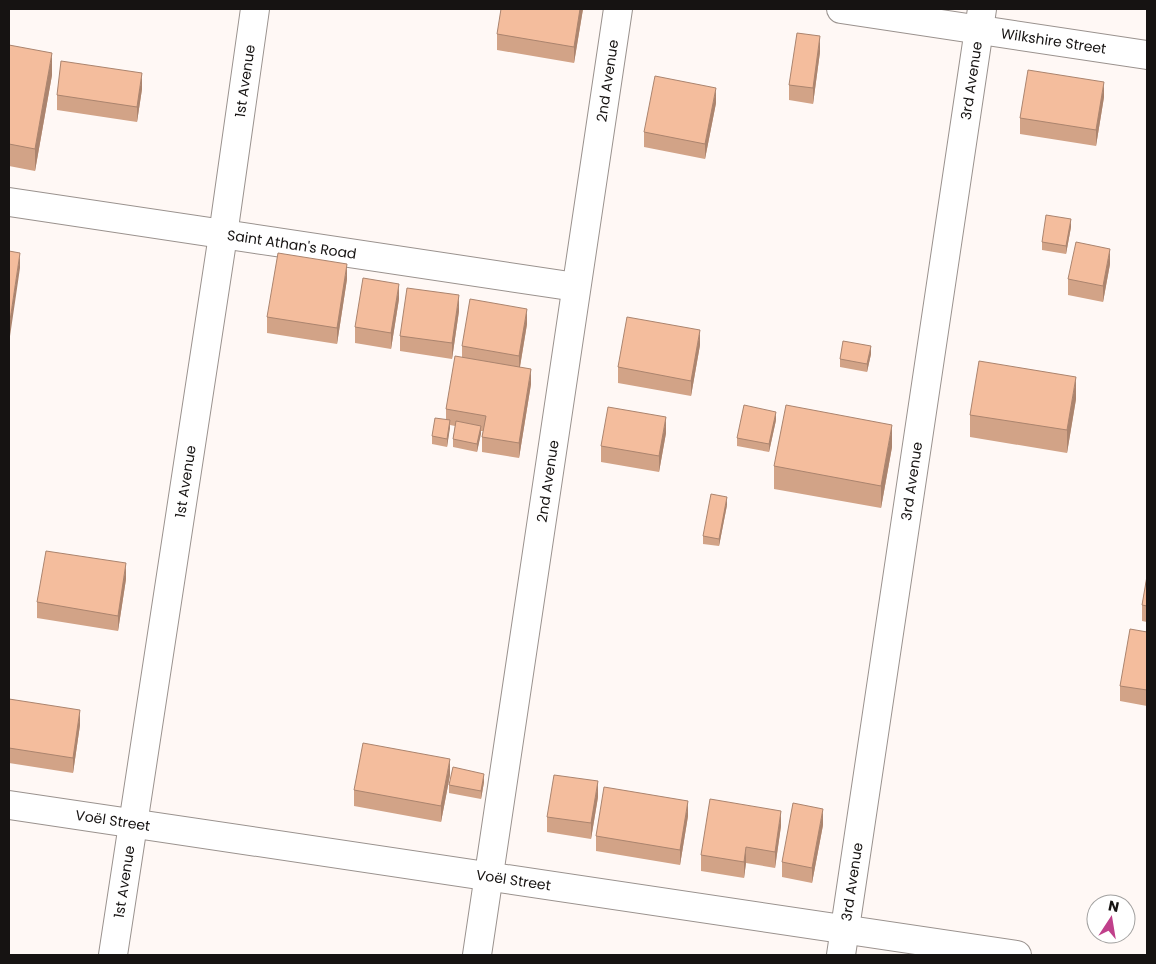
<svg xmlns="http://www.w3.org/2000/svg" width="1156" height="964" font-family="Poppins,sans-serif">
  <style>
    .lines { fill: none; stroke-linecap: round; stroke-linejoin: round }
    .minor-casing { stroke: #9a928e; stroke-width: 30 }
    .minor { stroke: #fff; stroke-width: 28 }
    .wall { fill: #d2a387 }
    .shaded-wall { fill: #ab846e }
    .building { fill: #f4bd9d; stroke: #ab846e }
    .labels { text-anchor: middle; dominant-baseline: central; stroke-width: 5; stroke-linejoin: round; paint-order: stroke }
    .street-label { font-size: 14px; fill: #161312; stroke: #fff }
  </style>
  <rect width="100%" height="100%" fill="#fff8f5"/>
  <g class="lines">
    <g class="minor-casing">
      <g id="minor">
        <path id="s1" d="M841 9 1147 55"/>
        <path id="s2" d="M9 202 576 287"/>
        <path id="s3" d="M9 805 1017 955"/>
        <path id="s4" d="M113 955 223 235 255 9"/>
        <path id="s5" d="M477 955 618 9"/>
        <path id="s6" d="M841 955 982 9"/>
      </g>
    </g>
    <use href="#minor" class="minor"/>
  </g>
  <path class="wall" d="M583 9 574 63 497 50V34Z
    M9 45 52 75 35 171 9 166Z
    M820 52 813 104 789 100V85Z
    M142 89 137 122 57 110V95Z
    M1104 97 1096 146 1020 134V118Z
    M716 103 705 159 644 147V132Z
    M1071 227 1066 254 1042 250V242Z
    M1110 264 1103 302 1068 295V279Z
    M347 279 337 344 267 333V317Z
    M399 299 391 349 355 343V327Z
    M459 311 452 359 400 351V336Z
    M527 324 520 367 531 384 519 458 482 452V437L483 431H481L477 452 453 447V439L455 426 450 425 447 447 432 444V436L446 420V409L462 357V346Z
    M700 345 691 396 618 383V367Z
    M871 354 867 372 840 367V359Z
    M1076 399 1067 453 970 437V415Z
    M776 420 769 452 737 446V438Z
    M666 433 659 472 601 462V446Z
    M892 447 881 508 774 489V466Z
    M727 505 719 546 703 544V536Z
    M1147 576V622L1142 621V605Z
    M126 579 118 631 37 618V602Z
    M1147 632V706L1120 701V686Z
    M9 699 80 725 73 773 9 763Z
    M450 775 441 822 354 806V790Z
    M484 782 481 799 449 793V785Z
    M598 797 591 839 547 832V817Z
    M688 816 680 865 596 851V836Z
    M823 825 812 883 782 877V862Z
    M781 826 775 868 746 863 744 878 701 871V855Z"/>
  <path class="shaded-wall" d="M580 9H583L574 63V47Z
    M820 36V52L813 104V88Z
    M52 53V75L35 171V149Z
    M142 73V89L137 122V107Z
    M1104 82V97L1096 146V130Z
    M716 88V103L705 159V144Z
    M1071 219V227L1066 254V246Z
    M1110 249V264L1103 302V286Z
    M20 253V268L9 343V327Z
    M347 264V279L337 344V328Z
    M399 284V299L391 349V333Z
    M459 295V311L452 359V343Z
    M527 309V324L519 372V356Z
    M700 330V345L691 396V381Z
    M871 346V354L867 372V364Z
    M531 369V384L519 458V443Z
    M1076 377V399L1067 453V430Z
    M776 412V420L769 452V444Z
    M666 417V433L659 472V456Z
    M450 420V428L447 447V439Z
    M892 425V447L881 508V486Z
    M481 426V434L477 452V444Z
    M727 497V505L719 546V539Z
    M126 563V579L118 631V616Z
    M80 710V725L73 773V758Z
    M450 759V775L441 822V806Z
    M484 774V782L481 799V791Z
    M598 781V797L591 839V823Z
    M688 801V816L680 865V850Z
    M823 809V825L812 883V868Z
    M781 811V826L775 868V852Z
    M746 847V863L744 878V862Z"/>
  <path class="building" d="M501 9H580L574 47 497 34Z
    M797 33 820 36 813 88 789 85Z
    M9 45 52 53 35 149 9 144Z
    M61 61 142 73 137 107 57 95Z
    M1028 70 1104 82 1096 130 1020 118Z
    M655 76 716 88 705 144 644 132Z
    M1046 215 1071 219 1066 246 1042 242Z
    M1076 242 1110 249 1103 286 1068 279Z
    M9 251 20 253 9 327Z
    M278 253 347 264 337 328 267 317Z
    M363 278 399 284 391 333 355 327Z
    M407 288 459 295 452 343 400 336Z
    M470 299 527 309 519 356 462 346Z
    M627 317 700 330 691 381 618 367Z
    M843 341 871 346 867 364 840 359Z
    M455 356 531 369 519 443 482 437 486 416 446 409Z
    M979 361 1076 377 1067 430 970 415Z
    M744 405 776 412 769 444 737 438Z
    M786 405 892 425 881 486 774 466Z
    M608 407 666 417 659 456 601 446Z
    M435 418 450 420 447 439 432 436Z
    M456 421 481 426 477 444 453 439Z
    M711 494 727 497 719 539 703 536Z
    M46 551 126 563 118 616 37 602Z
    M1147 576V606L1142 605Z
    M1130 629 1147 632V690L1120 686Z
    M9 699 80 710 73 758 9 748Z
    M363 743 450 759 441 806 354 790Z
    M453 767 484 774 481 791 449 785Z
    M554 775 598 781 591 823 547 817Z
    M604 787 688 801 680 850 596 836Z
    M710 799 781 811 775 852 746 847 744 862 701 855Z
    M793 803 823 809 812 868 782 862Z"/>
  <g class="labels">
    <g class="street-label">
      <text stroke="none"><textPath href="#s1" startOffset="215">Wilkshire Street</textPath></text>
      <text stroke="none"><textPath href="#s5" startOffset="884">2nd Avenue</textPath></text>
      <text stroke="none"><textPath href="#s6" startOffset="884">3rd Avenue</textPath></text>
      <text stroke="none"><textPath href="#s4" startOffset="884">1st Avenue</textPath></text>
      <text stroke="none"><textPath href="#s2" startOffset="286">Saint Athan's Road</textPath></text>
      <text stroke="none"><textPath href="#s4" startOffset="479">1st Avenue</textPath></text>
      <text stroke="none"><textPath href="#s5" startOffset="479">2nd Avenue</textPath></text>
      <text stroke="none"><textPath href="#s6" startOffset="479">3rd Avenue</textPath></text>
      <text stroke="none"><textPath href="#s3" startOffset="105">Voël Street</textPath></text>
      <text stroke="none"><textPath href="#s3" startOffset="510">Voël Street</textPath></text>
      <text stroke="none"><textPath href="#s4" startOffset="74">1st Avenue</textPath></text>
      <text stroke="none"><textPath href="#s6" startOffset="74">3rd Avenue</textPath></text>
    </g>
  </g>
  <rect width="1156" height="964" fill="none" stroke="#161312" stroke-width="20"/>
  <g transform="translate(1111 919) rotate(12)"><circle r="24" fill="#ffffff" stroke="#a2a1a0"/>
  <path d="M0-4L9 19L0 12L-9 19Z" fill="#c0408b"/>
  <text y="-8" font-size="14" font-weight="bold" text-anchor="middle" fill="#161312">N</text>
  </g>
</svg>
